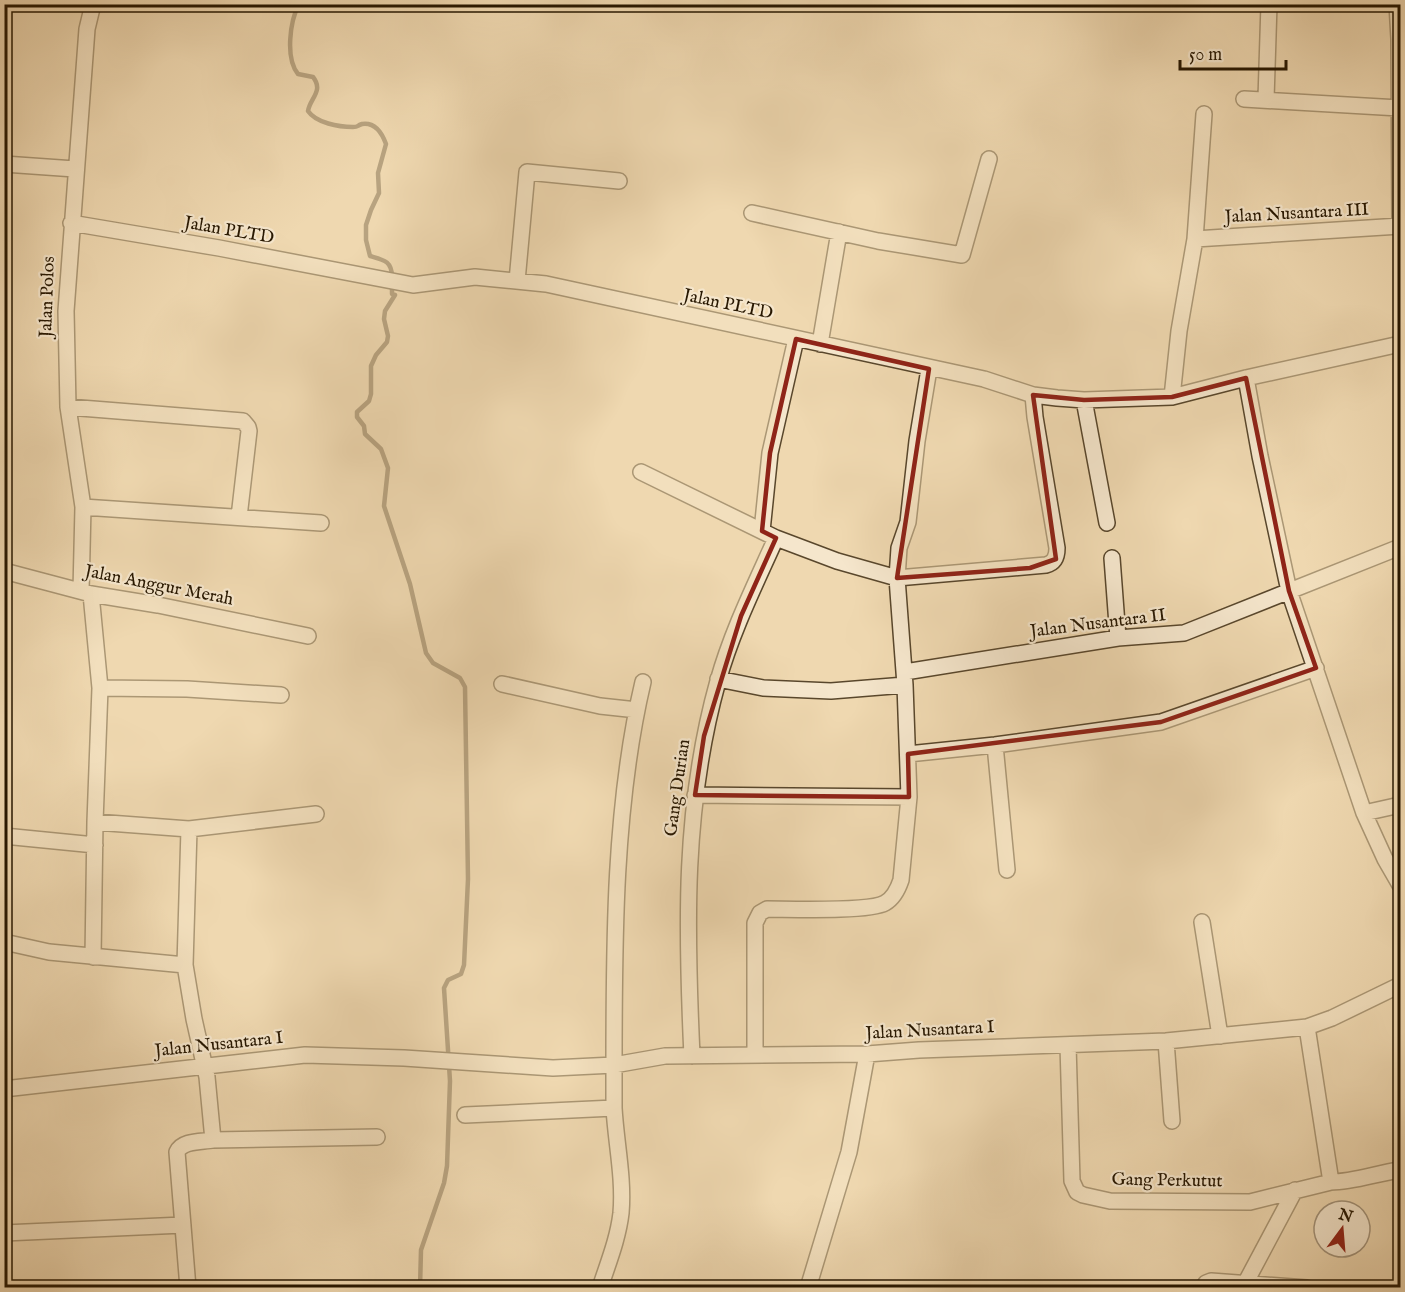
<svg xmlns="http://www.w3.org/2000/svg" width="1405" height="1292" font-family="'IM FELL English',serif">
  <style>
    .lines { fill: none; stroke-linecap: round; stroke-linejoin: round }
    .stream { stroke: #766346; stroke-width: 4.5 }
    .street-casing { stroke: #59472c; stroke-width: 18 }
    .street { stroke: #f5e6cc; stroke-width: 15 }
    .marked { fill: none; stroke: #8f2418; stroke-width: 4.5; stroke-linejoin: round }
    .labels { text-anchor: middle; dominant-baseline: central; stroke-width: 4.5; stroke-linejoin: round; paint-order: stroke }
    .street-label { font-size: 18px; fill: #271700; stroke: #f5e6cc }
  </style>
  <rect width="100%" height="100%" fill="#efd8b0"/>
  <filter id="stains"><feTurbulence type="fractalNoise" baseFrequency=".00333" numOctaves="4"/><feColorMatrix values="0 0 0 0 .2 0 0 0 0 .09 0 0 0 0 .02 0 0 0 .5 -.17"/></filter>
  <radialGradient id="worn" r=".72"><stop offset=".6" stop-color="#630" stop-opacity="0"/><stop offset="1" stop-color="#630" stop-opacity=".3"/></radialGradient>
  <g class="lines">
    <path class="stream" d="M299 4C290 21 285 58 298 74L313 77C324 91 310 98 308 111 316 123 339 127 353 127 359 127 356 126 362 124 375 122 382 133 386 144L378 173 379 193 371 210 366 225V240L370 256C384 260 392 261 392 277
      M392 285V294L395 295 385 311 384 319 388 336 387 342 376 355 371 366V394L369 401 357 412V417L364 426 365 434 381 449 388 468 384 506 410 584 426 653 433 663 460 678 465 687 468 879 464 965 461 974 448 980 444 988 450 1081 447 1166 444 1183 421 1250 420 1288"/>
    <g class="street-casing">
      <path id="street" d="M1397 4 1399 39 1400 226
        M1244 99 1399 108
        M1266 99 1269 4
        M4 164 75 169
        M752 213 878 241 962 255 989 159
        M71 223 219 248 413 285 475 277 546 284 984 379 1033 395 1057 398 1084 400 1172 397 1246 378 1400 344
        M1195 239 1400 226
        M517 281 527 172 619 181
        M820 344 839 232
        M1246 378 1260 456 1289 591 1364 813 1385 859 1400 885
        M1172 397 1179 331 1195 239 1204 114
        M1084 400 1107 523
        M68 407 243 421 248 427 249 431 239 517
        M641 472 776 538 837 561 897 578 1046 565C1054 563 1057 557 1057 548L1035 417 1033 395
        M83 507 321 523
        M762 531 770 453 796 339
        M1112 558 1118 638
        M4 571 91 594 158 605 308 636
        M81 591 83 507 68 407 66 311 87 29 93 4
        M91 594 100 688 95 822 93 957
        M905 672 1118 638 1184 633 1400 547
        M718 679 763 688 831 691 905 685 897 578 899 548 908 522 917 441 929 369
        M502 684 600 706 637 710
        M100 688 187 689 281 695
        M995 745 1007 870
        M908 754 995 745 1161 722 1316 668
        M695 795 909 797
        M1364 813 1400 805
        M95 822 189 829 185 965 194 1019 207 1077 213 1140C202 1142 182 1140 177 1152L188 1288
        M189 829 316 814
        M4 836 95 845
        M1202 922 1220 1036
        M4 942 49 952 185 965
        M1307 1027 1331 1182C1354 1182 1377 1173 1400 1170
        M1166 1041 1172 1121
        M1068 1045 1072 1181 1077 1192 1083 1195 1110 1201 1250 1202 1331 1182
        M755 1055V923L760 913 767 909C790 909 869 912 885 903 894 898 898 889 901 880L909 797 905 685
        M692 1056C686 928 683 806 718 681 732 631 755 585 776 538
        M4 1089 305 1055 404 1058 553 1068 614 1065 665 1056 867 1054 919 1050 1166 1041 1307 1027 1332 1018 1400 985
        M465 1115 614 1108
        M213 1140 377 1137
        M4 1233 183 1225
        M1246 1282 1295 1190
        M600 1288C608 1263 618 1239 621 1213 624 1178 616 1143 614 1108 614 1095 614 1081 614 1067 614 941 614 805 643 682
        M808 1288 849 1152 867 1054
        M1203 1288 1206 1283 1211 1281 1307 1288"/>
    </g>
    <use href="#street" class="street"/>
  </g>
  <path d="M0 0H1405V1292H0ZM796 339 929 369 897 578 1030 568 1056 559 1033 395 1084 400 1172 397 1246 378 1289 591 1316 668 1161 722 908 754 909 797 695 795 704 736 741 616 776 538 762 531 770 453Z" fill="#efd8b0" fill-opacity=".55" fill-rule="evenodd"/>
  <path class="marked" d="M796 339 929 369 897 578 1030 568 1056 559 1033 395 1084 400 1172 397 1246 378 1289 591 1316 668 1161 722 908 754 909 797 695 795 704 736 741 616 776 538 762 531 770 453Z"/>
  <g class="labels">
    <g class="street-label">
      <text transform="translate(1297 214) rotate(-3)">Jalan Nusantara III</text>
      <text transform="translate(229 231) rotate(10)">Jalan PLTD</text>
      <text transform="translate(48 297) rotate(-88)">Jalan Polos</text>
      <text transform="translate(728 305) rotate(12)">Jalan PLTD</text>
      <text transform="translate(159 586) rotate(11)">Jalan Anggur Merah</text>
      <text transform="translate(1098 624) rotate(-7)">Jalan Nusantara II</text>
      <text transform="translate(678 788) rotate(-82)">Gang Durian</text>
      <text transform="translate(930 1031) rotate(-3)">Jalan Nusantara I</text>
      <text transform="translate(219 1045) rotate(-6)">Jalan Nusantara I</text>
      <text transform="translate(1167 1181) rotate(1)">Gang Perkutut</text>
    </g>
  </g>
  <rect width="1405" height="1292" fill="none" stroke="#efd8b0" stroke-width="24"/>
  <rect x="6" y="6" width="1393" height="1280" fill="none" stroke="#271700" stroke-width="3"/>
  <rect x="12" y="12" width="1381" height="1268" fill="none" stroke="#271700" stroke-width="1.5"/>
  <g transform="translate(1342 1229) rotate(16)"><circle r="28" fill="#f5e6cc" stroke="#a3937a" stroke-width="1.5"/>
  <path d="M0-4.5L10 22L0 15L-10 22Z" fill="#8f2418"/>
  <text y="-9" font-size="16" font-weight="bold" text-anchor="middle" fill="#271700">N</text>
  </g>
  <path d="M1180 60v9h106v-9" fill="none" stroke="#271700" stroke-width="3"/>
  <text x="1189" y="60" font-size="18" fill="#271700" stroke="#f5e6cc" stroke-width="4.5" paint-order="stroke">50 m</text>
  <rect width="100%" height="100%" filter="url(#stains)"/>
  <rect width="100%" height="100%" fill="url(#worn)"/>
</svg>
